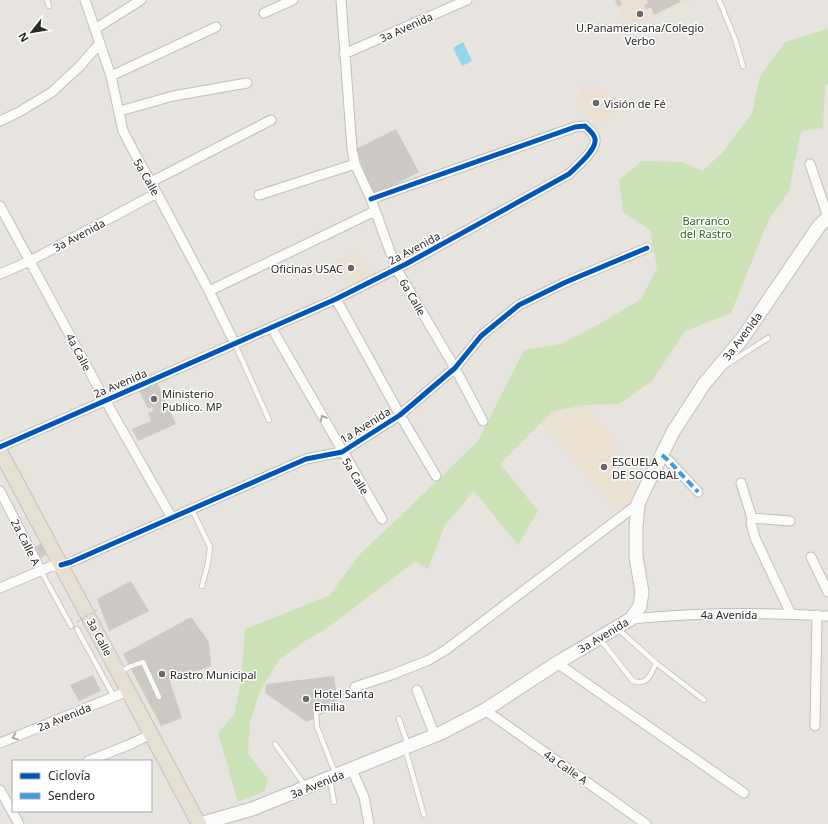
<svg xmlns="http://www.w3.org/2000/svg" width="828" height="824" font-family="'Noto Sans',sans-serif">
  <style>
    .education { fill: #eae1d2 }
    .green { fill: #cbe2b6 }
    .water { fill: #91d7e8 }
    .building { fill: #ccc9c5 }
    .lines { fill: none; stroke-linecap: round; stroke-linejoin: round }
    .service-casing { stroke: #c0bfbf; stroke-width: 6 }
    .minor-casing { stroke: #c0bfbf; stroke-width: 11 }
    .secondary-casing { stroke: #c0bfbf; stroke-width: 15 }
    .primary-casing { stroke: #c3c2c0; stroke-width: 16 }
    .service { stroke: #fbfbfa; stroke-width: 4.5 }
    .minor { stroke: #fbfbfa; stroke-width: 9 }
    .secondary { stroke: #fbfbfa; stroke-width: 13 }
    .primary { stroke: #e6e0d2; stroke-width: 14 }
    .path-bridge { stroke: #c6c5c5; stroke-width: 1.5; stroke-dasharray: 3 2; stroke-linecap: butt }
    .quiet { stroke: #3d9ce0; stroke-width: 4; stroke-dasharray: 8 4; stroke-linecap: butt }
    .cycleway-casing { stroke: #fff; stroke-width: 8 }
    .cycleway { stroke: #0057b8; stroke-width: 5 }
    .oneway { stroke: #9c9c9c }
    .poi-dot { fill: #6b6968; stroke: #fff; stroke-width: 1.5 }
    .labels { text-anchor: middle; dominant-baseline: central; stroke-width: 3; stroke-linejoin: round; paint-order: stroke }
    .street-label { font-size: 11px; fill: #282828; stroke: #fff }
    .poi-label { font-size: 11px; fill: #282828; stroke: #fff; text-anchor: start }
    .park-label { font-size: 11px; fill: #2d641a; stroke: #fff }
  </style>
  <rect width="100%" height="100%" fill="#e7e3de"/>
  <path class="education" d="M614 0H692L627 29Z
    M595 86 612 97 620 109 594 129 593 120 584 113 575 112 580 87Z
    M356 250 370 272 346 285 333 263Z
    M554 370 615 439 642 495 620 516 523 401Z"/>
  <path class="green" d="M828 29V84L825 86 823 128 801 131 789 191 768 221 731 313 685 331 652 381 619 404 585 405 553 411 500 464 538 511 518 545 474 491 445 525 428 569 415 561 329 627 305 641 279 660 260 691 250 722 248 753 268 779 265 791 238 802 218 733 234 715 241 681 245 629 330 595 360 554 392 524 478 441 524 350 560 344 596 326 641 299 657 268 650 230 623 212 619 180 642 161 682 162 702 171 721 154 752 113 760 76 785 42Z"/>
  <path class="water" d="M463 42 472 61 462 66 453 48Z"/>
  <path class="building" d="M615 0H620L622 5 618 7Z
    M647 0H679L680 2 654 15 651 7 646 9 644 5 648 3Z
    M396 129 419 172 373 196 356 149Z
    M157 382 176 424 138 441 132 429 151 421 148 413 153 411 152 407 148 409 139 390Z
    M42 543 48 554 41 558 35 547Z
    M131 581 149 611 109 631 97 599Z
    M191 617 209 642 211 666 170 681 182 718 161 726 123 654Z
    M93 675 101 691 79 701 70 685Z
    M334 676 338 706 307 722 265 693 266 684Z"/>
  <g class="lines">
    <g class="service-casing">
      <path id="service" d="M47 0 49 6
        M719 0 735 39 743 66
        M235 344 269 420
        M726 365 768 338
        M192 510 210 547 208 563 202 586
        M41 571 71 626
        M77 629 114 697
        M600 639 633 681C648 686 651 674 656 663L618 629
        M656 663 704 700
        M120 672 129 667 143 662 159 697
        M399 719 408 745
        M275 744 306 787
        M405 748 424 815
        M336 775 317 727 316 712 340 704
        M330 779 334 802"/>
    </g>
    <g class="minor-casing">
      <path id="minor" d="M85 0 111 76 123 131 135 154 151 182 209 291 235 344
        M341 0 352 149 355 164 371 199 396 268 455 368 483 421
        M264 13 293 0
        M95 29 141 0
        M344 54 467 0
        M111 76 216 27
        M120 111 173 96 247 83
        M0 121 19 112 52 92 80 66 99 44
        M810 164 828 217
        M151 182 271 120
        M259 195 355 164
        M0 206 105 400 172 518
        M0 274 30 261 157 193
        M209 291 375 211
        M336 299 400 415 436 476
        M271 327 382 519
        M0 447 336 299 406 264 569 174C576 167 597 150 595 139 594 133 589 130 585 126L575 127 371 199
        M662 455 669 461 698 492
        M741 483 752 518 751 523 755 538 791 614
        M0 491 41 571
        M752 518 790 521
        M811 557 828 592
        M61 565 71 562 306 459 342 452 400 415 455 368 481 336 519 305 566 282 647 248
        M0 588 54 565 63 570
        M631 619C697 613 762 612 828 616
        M557 663 744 793
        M355 687 391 675 429 660 447 649 638 504
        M417 690 435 736
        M485 710 646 824
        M815 726 817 615
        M0 743 128 691
        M88 761 131 744 151 734
        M352 770 364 797 369 824
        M0 790 19 824"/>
    </g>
    <g class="secondary-casing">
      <path id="secondary" d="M200 824 252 809 441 733 485 710 557 663 631 619 640 606 642 592 636 557V527L638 504 642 495 673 432 704 384 742 339 819 226 828 217"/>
    </g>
    <g class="primary-casing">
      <path id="primary" d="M0 451 199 824"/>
    </g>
    <use href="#service" class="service"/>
    <use href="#minor" class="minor"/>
    <use href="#secondary" class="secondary"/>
    <use href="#primary" class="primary"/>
    <path class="path-bridge" d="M77 622 97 610"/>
    <path class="quiet" d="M662 455 669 461 698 492"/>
    <g class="cycleway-casing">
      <path id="cycleway" d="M0 447 336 299 406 264 569 174C576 167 597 150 595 139 594 133 589 130 585 126L575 127 371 199
        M61 565 71 562 306 459 342 452 400 415 455 368 481 336 519 305 566 282 647 248"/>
    </g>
    <use href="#cycleway" class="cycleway"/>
  </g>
  <defs><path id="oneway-chevron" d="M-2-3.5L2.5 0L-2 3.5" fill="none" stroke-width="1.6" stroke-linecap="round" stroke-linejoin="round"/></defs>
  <g class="oneway">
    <use href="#oneway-chevron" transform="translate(323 418) rotate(-120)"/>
    <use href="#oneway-chevron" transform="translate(15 737) rotate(158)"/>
  </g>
  <g class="poi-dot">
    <circle cx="640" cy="14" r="4"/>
    <circle cx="596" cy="103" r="4"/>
    <circle cx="351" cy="268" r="4"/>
    <circle cx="154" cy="399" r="4"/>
    <circle cx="604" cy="467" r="4"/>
    <circle cx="162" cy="674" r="4"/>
    <circle cx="306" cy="699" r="4"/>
  </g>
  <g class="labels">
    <g class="street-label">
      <text transform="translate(406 27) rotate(-24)">3a Avenida</text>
      <text transform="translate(147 177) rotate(60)">5a Calle</text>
      <text transform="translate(79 235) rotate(-28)">3a Avenida</text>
      <text transform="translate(414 248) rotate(-28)">2a Avenida</text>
      <text transform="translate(413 297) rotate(60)">6a Calle</text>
      <text transform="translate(742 336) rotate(-53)">3a Avenida</text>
      <text transform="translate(79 352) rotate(62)">4a Calle</text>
      <text transform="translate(120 383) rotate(-23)">2a Avenida</text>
      <text transform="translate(365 425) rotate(-32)">1a Avenida</text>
      <text transform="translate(356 476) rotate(59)">5a Calle</text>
      <text transform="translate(26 542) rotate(63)">2a Calle A</text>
      <text x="729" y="614">4a Avenida</text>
      <text transform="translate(603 635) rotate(-31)">3a Avenida</text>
      <text transform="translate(100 637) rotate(62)">3a Calle</text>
      <text transform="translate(64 717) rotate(-22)">2a Avenida</text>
      <text transform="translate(566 767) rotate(35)">4a Calle A</text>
      <text transform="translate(317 784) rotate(-22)">3a Avenida</text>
    </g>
    <g class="poi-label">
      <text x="640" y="27" text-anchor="middle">U.Panamericana/Colegio<tspan x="640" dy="13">Verbo</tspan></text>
      <text x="604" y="103">Visión de Fé</text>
      <text x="343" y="268" text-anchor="end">Oficinas USAC</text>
      <text x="162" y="393">Ministerio<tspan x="162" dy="13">Publico. MP</tspan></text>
      <text x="612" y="461">ESCUELA<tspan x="612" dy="13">DE SOCOBAL</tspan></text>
      <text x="170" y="674">Rastro Municipal</text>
      <text x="314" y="693">Hotel Santa<tspan x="314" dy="13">Emilia</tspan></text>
    </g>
    <g class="park-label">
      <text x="706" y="220">Barranco<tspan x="706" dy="13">del Rastro</tspan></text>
    </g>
  </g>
  <rect x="12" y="760" width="140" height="52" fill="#ffffff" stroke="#a9a9a9"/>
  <rect x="20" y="773" width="20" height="6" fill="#0057b8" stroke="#a9a9a9"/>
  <text x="48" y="780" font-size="12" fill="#282828">Ciclovía</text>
  <rect x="20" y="793" width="20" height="6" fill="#3d9ce0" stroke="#a9a9a9"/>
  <text x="48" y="800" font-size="12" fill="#282828">Sendero</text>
  <g transform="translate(32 32) rotate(239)" stroke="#ffffff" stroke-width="3" paint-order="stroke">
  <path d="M0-3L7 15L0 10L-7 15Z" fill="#282828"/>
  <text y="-6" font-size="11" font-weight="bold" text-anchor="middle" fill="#282828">N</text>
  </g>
</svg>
